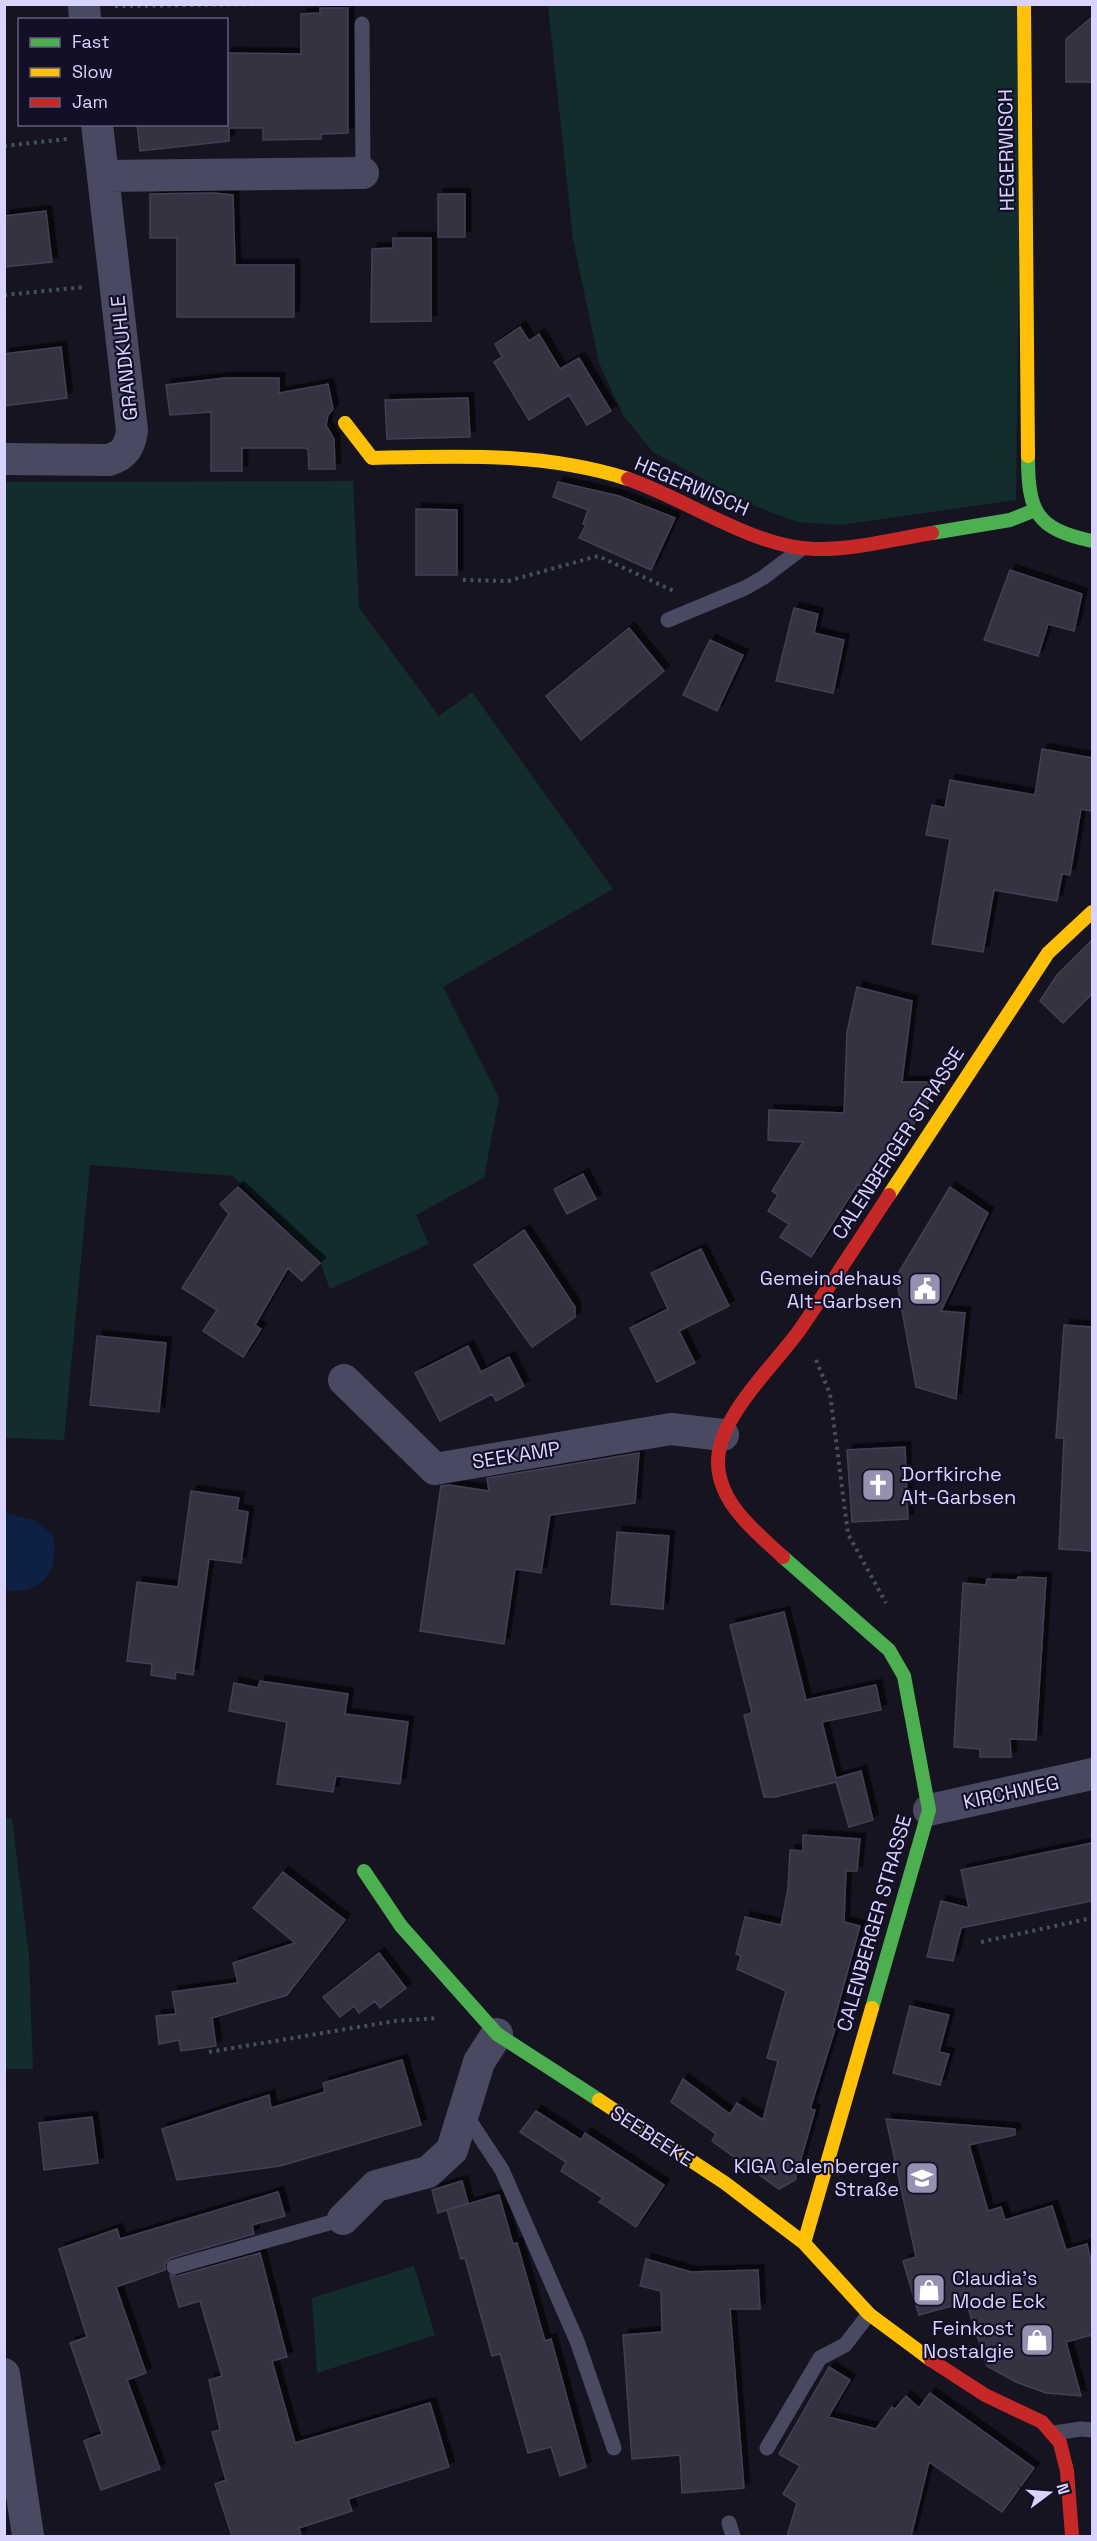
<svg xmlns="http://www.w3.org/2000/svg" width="1097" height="2541" font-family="'Space Grotesk',sans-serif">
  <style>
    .green { fill: #132c2d }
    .water { fill: #0d2144 }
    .building { fill: #343243; stroke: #433f54; stroke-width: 1.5; filter: url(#shadow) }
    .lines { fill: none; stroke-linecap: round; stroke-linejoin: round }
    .path { stroke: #44505f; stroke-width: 4; stroke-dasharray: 3 4.5; stroke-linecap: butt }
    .lane { stroke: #4a4962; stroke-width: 15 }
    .street { stroke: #4a4962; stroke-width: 32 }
    .fast { stroke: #4caf50; stroke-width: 14 }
    .slow { stroke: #ffc107; stroke-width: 14 }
    .jam { stroke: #c62828; stroke-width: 14 }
    .labels { text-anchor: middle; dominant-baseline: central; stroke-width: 4.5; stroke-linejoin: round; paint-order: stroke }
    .street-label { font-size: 20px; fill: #d9d4ff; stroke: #130f26 }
    .poi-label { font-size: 20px; fill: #d9d4ff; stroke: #130f26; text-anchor: end }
  </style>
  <defs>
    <filter id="shadow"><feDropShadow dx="5.5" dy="-5.5" stdDeviation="0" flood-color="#0009"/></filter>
  </defs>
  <rect width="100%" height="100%" fill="#161421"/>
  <path class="green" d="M548 5H1022L1016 500 841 525 797 522 752 505 653 452 623 415 599 363 573 239Z
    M353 481 359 608 439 716 472 692 613 889 443 987 499 1098 484 1178 416 1215 429 1244 330 1289 320 1262 233 1176 90 1165 64 1440 5 1438V482Z
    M5 1817 12 1819 29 1956 33 2069H5Z
    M414 2266 435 2335 317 2373 312 2298Z"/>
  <path class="water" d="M5 1513 34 1520 53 1535C60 1570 43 1595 5 1590Z"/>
  <path class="building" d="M320 8H348V133L321 134V139L263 140V128H229V141L140 151 137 124H226V53L301 54V14L320 13Z
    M1092 17V82H1066V39Z
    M213 193 233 195 235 265H294V317H177V238H150V194Z
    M438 194H465V237H438Z
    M46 211 52 262 4 267V216Z
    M393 238H431V321L371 322 372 249 393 248Z
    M520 327 529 341 539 334 560 369 579 358 611 411 587 425 569 395 529 420 494 362 502 357 495 344Z
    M61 347 67 398 4 406V354Z
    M225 378H279V393L328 384 333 409 328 415 326 425 334 439 335 469H309L308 450 305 448H242V471H211V412L170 415 166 385Z
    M468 398 470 437 387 439 385 400Z
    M558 482 619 496 675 518 651 570 579 538 586 525 583 524 588 510 553 497Z
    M416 509 457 510V575H416Z
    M1010 570 1082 594 1074 631 1048 624 1038 656 984 640Z
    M794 608 818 614 814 633 844 640 833 693 776 681Z
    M629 628 664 671 581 740 546 696Z
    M710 640 743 655 717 711 683 695Z
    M1042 749 1092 758V811L1081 809 1070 875 1062 874 1057 901 994 890 983 952 932 944 950 839 926 835 932 805 945 808 950 780 1035 795Z
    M1092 940V994L1063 1023 1040 1001 1057 975Z
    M857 987 912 1001 902 1082H931V1098L869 1192 858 1184 811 1257 780 1237 789 1224 768 1211 778 1195 772 1191 803 1142 768 1140 769 1110 844 1113 847 1032Z
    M583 1174 596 1199 567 1214 554 1189Z
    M238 1187 320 1263 302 1281 288 1268 255 1325 261 1329 243 1357 203 1331 217 1310 182 1288 229 1214 220 1204Z
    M950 1187 988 1213 941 1311 965 1313 956 1399 916 1387 896 1277Z
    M524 1230 575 1307V1317L532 1347 474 1265Z
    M701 1249 729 1306 679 1331 695 1363 657 1382 630 1328 668 1309 651 1273Z
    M1064 1325 1092 1327V1551L1059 1549 1064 1438H1056Z
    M97 1336 166 1343 159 1412 90 1405Z
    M468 1346 481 1372 509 1357 524 1386 496 1401 492 1394 440 1421 415 1373Z
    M905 1447 908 1519 852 1522 847 1450Z
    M639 1453 635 1503 550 1515 541 1573 515 1569 504 1644 420 1631 441 1486 449 1485 489 1491 487 1478Z
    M191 1491 239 1498 237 1510 248 1512 241 1563 209 1559 193 1675 176 1672 175 1679 151 1675 152 1664 127 1661 137 1582 178 1587Z
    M617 1532 669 1536 663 1609 611 1604Z
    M1018 1577 1046 1578 1036 1740 1010 1739 1011 1757H980V1749L954 1747 963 1583 986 1585 987 1579 1017 1580Z
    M784 1612 806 1700 876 1685 881 1710 822 1722 836 1778 861 1771 873 1820 849 1827 836 1782 775 1797H764L744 1715 752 1713 730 1625Z
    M260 1681 348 1694 345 1714 408 1722 400 1784 336 1776 333 1792 277 1784 287 1722 229 1711 234 1683 258 1688Z
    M803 1835 860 1839 857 1871H846L844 1922 860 1926 832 2028 835 2029 810 2109 815 2110 795 2180 779 2189 712 2141 716 2134 671 2102 683 2079 730 2114 737 2103 763 2120 778 2061 767 2058 786 1991 737 1969 741 1956 736 1954 745 1917 781 1925 788 1889 790 1850 803 1851Z
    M1092 1843V1901L961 1928 953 1961 927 1957 941 1901 969 1908 961 1870Z
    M283 1872 345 1920 287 1995 212 2018 216 2046 181 2051 179 2040 159 2044 156 2016 176 2014 172 1992 238 1983 233 1963 295 1943 253 1908Z
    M379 1953 406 1988 380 2008 375 2001 359 2013 354 2006 340 2017 323 1997Z
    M910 2006 949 2015 939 2052 949 2054 940 2085 893 2073Z
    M402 2060 421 2125 280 2166 177 2180 162 2129 269 2095 271 2108 325 2092 323 2083Z
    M536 2111 581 2140 585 2133 664 2185 636 2227 599 2202 603 2198 561 2171 566 2162 520 2132Z
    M92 2117 98 2163 44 2170 39 2123Z
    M886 2119 1015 2129V2135L969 2145 988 2211 1001 2207 1005 2220 1052 2206 1066 2250 1087 2244 1092 2266V2335L1066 2342 1081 2396 1046 2393 1016 2382 987 2366 966 2302 919 2315 903 2261 916 2257Z
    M462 2181 468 2203 438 2213 432 2190Z
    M278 2192 285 2216 252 2225 254 2234 171 2258 165 2264V2270L116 2287 146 2373 127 2380 160 2469 101 2490 84 2441 102 2434 70 2343 87 2337 59 2249 117 2229 120 2239Z
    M499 2195 513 2244 517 2243 545 2341 551 2339 586 2467 560 2476 551 2447 528 2453 500 2354 492 2356 465 2258 461 2259 447 2210Z
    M260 2253 287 2357 272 2361 295 2443 430 2403 449 2467 348 2499 352 2511 299 2528 301 2536H232L215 2484 226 2480 212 2432 220 2430 209 2380 222 2376 200 2301 179 2307 170 2275 177 2276Z
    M646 2259 691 2272 758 2270 760 2309H730L744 2488 682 2493 680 2455 632 2459 623 2335 662 2332 661 2291 640 2286Z
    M829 2367 850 2380 828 2417 876 2429 892 2407 895 2409 906 2396 919 2408 930 2393 1034 2468 1002 2512 929 2462 911 2536H787L797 2503 783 2494 800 2466 779 2454Z"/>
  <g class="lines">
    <path class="path" d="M115 6 278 4
      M4 146 67 139
      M4 295 85 287
      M463 580 508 581 598 556 676 592
      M816 1360 830 1394 848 1534 886 1603
      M981 1942 1092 1918
      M209 2052 395 2021 439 2018"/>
    <path class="lane" d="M362 24 363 173
      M668 620 745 588 764 577 801 549
      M465 2114 502 2170 577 2341 614 2448
      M174 2267 343 2219
      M1054 2433 1081 2429 1092 2430
      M767 2448 820 2358 845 2345 869 2314
      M729 2523 733 2536"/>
    <path class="street" d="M84 4 85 20
      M103 176 363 173
      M4 459 109 460C125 455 130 446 132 430L97 124
      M344 1380 435 1469 671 1429 723 1435
      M929 1810 1092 1774
      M343 2219 376 2186 428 2172 452 2150 479 2062 497 2034
      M4 2374 28 2536"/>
    <path class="fast" d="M1028 456C1028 512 1036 529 1092 541
      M932 533 1010 520 1035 510
      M783 1557 889 1650 904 1676 929 1810 872 2008
      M364 1871 401 1926 497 2034 599 2100"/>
    <path class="slow" d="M1024 4 1028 456
      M345 423 372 458C459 456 544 452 628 479
      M889 1195 1048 953 1092 912
      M599 2100 725 2183 804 2243 869 2314 931 2360
      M804 2243 872 2008"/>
    <path class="jam" d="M628 479C687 499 751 547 815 549 853 550 894 539 932 533
      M783 1557C756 1532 718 1503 718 1462 718 1416 776 1364 801 1328 831 1284 860 1239 889 1195
      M931 2360 985 2395 1042 2422 1060 2443 1067 2471 1072 2536"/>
  </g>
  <defs>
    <g id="civic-square" transform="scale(1.725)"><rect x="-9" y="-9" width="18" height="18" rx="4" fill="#9591b1" stroke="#130f26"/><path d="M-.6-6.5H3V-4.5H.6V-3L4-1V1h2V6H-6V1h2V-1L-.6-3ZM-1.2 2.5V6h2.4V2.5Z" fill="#fff"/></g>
    <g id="church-square" transform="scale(1.725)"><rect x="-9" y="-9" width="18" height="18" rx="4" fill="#9591b1" stroke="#130f26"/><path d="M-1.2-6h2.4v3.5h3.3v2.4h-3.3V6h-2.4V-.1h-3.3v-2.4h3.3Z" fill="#fff"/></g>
    <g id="school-square" transform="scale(1.725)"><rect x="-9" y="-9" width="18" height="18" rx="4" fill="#9591b1" stroke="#130f26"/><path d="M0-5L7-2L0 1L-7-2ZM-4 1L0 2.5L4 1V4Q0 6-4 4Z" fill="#fff"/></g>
    <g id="shop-square" transform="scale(1.725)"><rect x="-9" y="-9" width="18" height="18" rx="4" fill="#9591b1" stroke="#130f26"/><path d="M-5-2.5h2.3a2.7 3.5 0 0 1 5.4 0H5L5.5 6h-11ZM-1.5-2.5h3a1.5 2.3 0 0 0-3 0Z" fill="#fff"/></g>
  </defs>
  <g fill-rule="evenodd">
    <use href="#civic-square" x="925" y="1289"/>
    <use href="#church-square" x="878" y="1485"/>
    <use href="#school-square" x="922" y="2178"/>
    <use href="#shop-square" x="929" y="2290"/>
    <use href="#shop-square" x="1037" y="2340"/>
  </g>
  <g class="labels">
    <g class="street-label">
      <text transform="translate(1006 150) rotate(-91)">HEGERWISCH</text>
      <text transform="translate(124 358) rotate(-96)">GRANDKUHLE</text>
      <text transform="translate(692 486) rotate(23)">HEGERWISCH</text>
      <text transform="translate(898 1143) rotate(-57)">CALENBERGER STRASSE</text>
      <text transform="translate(516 1455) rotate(-9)">SEEKAMP</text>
      <text transform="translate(1011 1792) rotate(-12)">KIRCHWEG</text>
      <text transform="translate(874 1923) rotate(-74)">CALENBERGER STRASSE</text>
      <text transform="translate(652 2136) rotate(33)">SEEBEEKE</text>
    </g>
    <g class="poi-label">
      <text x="902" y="1278">Gemeindehaus<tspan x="902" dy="23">Alt-Garbsen</tspan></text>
      <text x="901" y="1474" text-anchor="start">Dorfkirche<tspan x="901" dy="23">Alt-Garbsen</tspan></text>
      <text x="899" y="2166">KIGA Calenberger<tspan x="899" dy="23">Straße</tspan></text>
      <text x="952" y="2278" text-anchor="start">Claudia's<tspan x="952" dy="23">Mode Eck</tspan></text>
      <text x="1014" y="2328">Feinkost<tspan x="1014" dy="23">Nostalgie</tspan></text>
    </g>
  </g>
  <rect width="1097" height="2541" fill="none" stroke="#d9d4ff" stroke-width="12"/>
  <rect x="18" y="18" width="210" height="108" fill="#130f26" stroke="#625e7d" stroke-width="1.5"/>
  <rect x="30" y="38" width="30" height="9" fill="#4caf50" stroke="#625e7d" stroke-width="1.5"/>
  <text x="72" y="48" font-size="18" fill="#d9d4ff">Fast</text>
  <rect x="30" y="68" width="30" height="9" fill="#ffc107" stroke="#625e7d" stroke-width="1.5"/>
  <text x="72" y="78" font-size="18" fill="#d9d4ff">Slow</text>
  <rect x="30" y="98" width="30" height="9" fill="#c62828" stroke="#625e7d" stroke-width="1.5"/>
  <text x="72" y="108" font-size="18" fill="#d9d4ff">Jam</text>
  <g transform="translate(1049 2493) rotate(74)" stroke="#130f26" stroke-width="4.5" paint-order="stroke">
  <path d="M0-4.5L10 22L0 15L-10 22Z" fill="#d9d4ff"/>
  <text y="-9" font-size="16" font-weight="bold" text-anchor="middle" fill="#d9d4ff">N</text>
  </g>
</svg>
